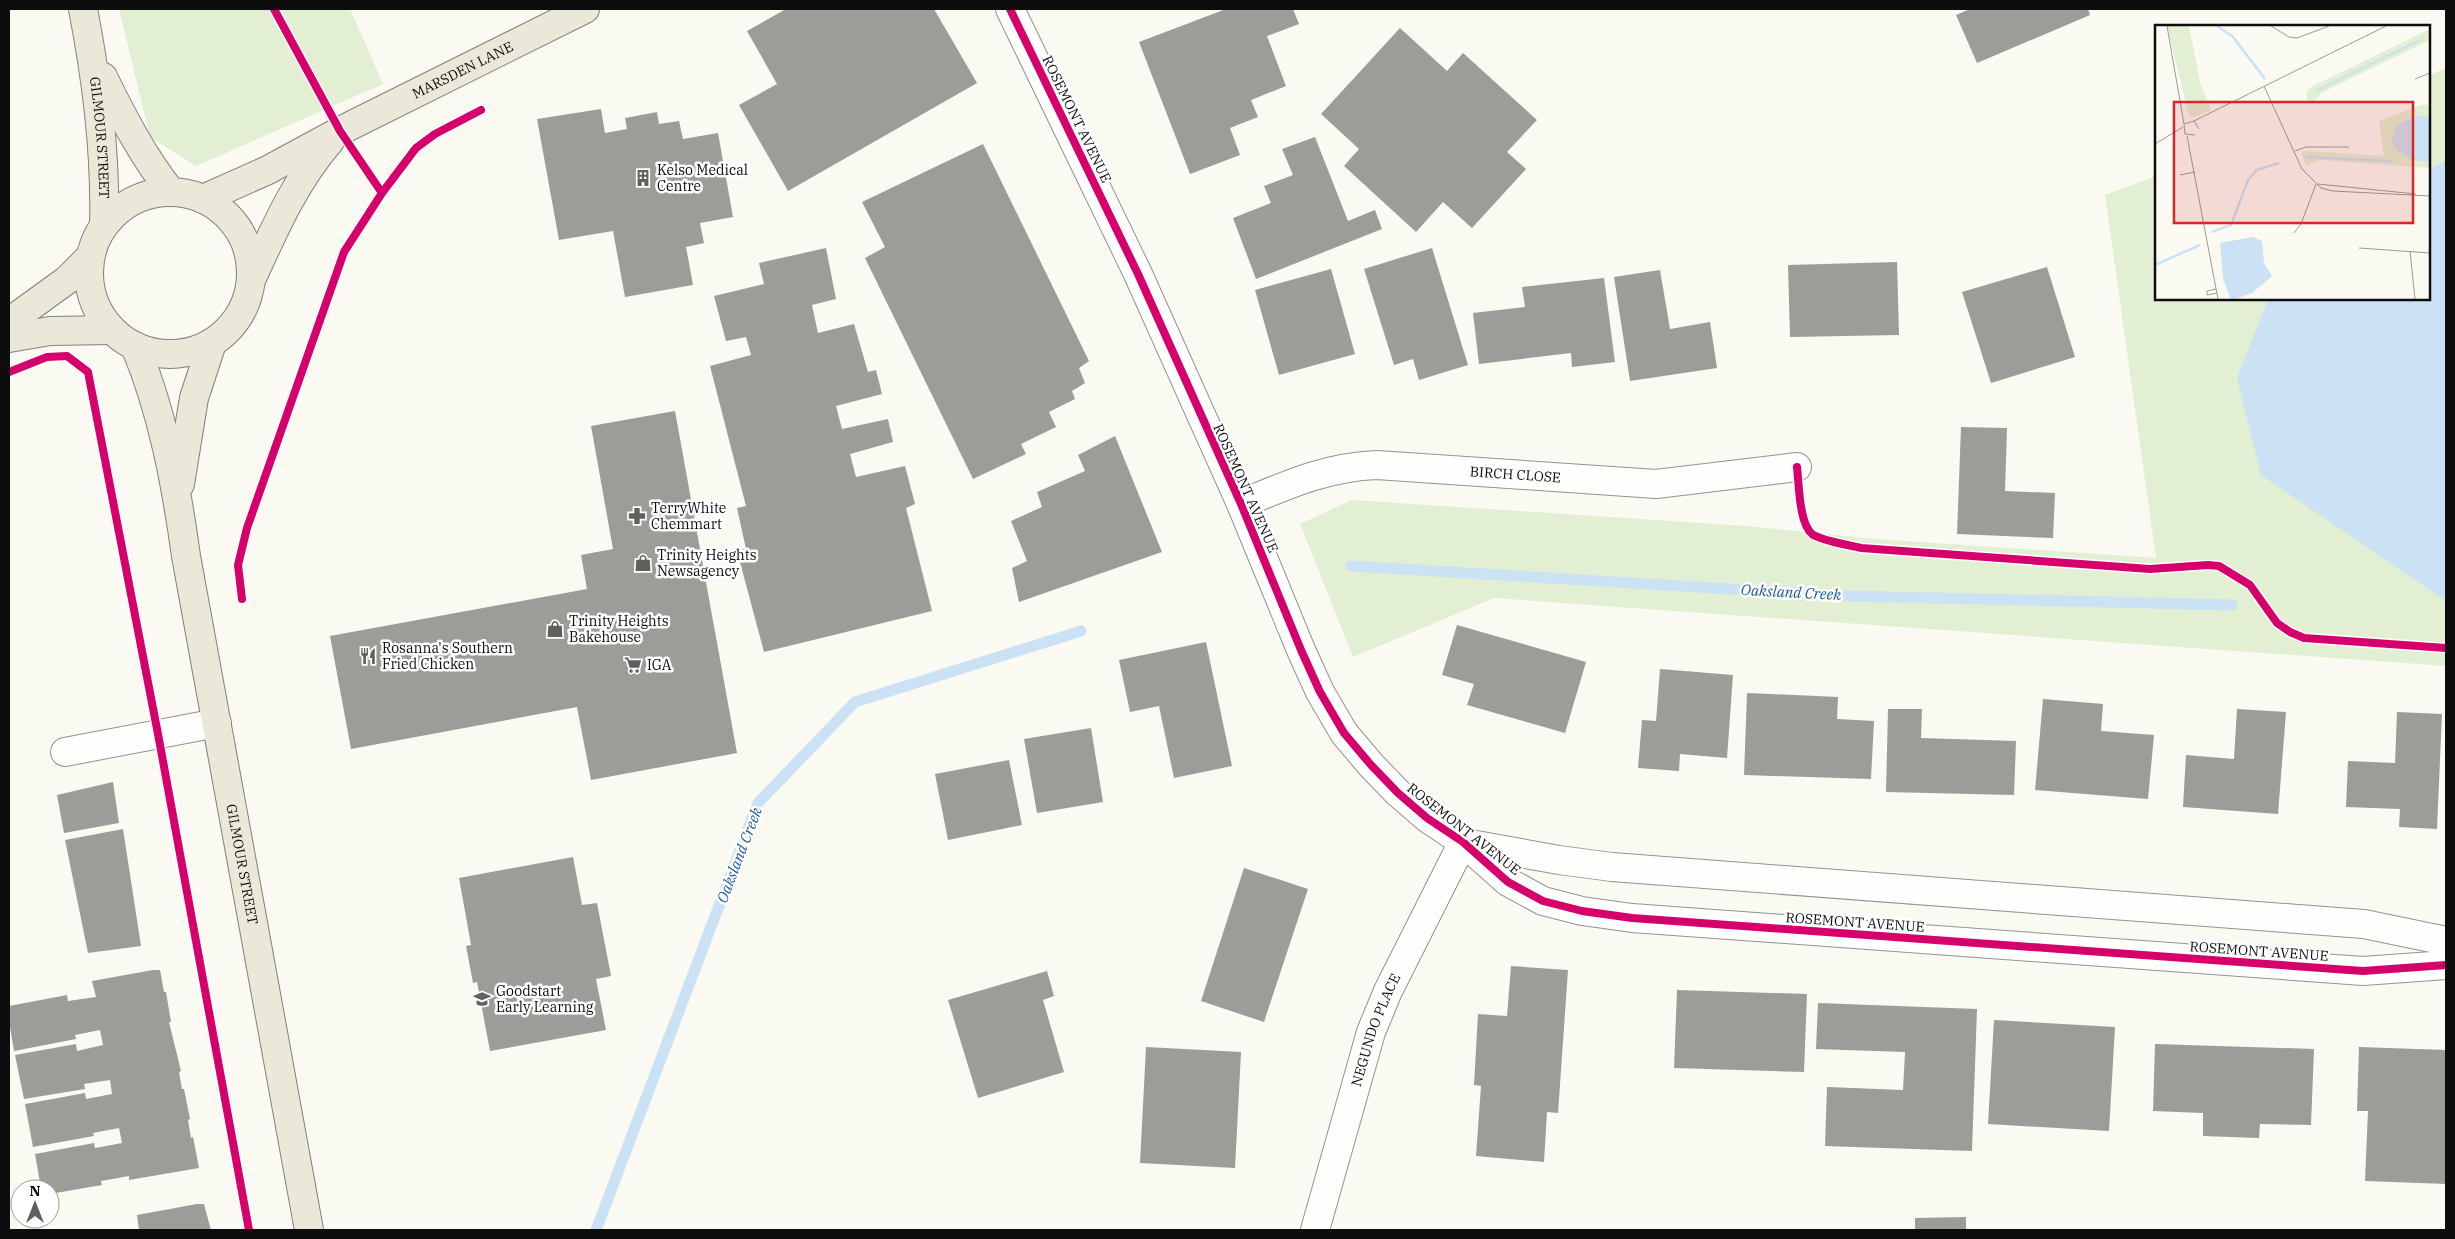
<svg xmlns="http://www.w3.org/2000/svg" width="2455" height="1239" font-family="'IBM Plex Serif',serif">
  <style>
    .green { fill: #e2efd3 }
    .water { fill: #cae2f3 }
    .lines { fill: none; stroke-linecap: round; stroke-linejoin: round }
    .stream { stroke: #cae2f3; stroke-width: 11 }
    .building { fill: #9d9c98 }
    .minor-casing { stroke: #949390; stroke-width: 30 }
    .major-casing { stroke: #81817d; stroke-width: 30 }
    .minor { stroke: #fefefd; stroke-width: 28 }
    .major { stroke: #ebe8d9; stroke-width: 28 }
    .cycleway-casing { stroke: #fff; stroke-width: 11 }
    .cycleway { stroke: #d6006c; stroke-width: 8 }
    .labels { text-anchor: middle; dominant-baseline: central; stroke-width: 5; stroke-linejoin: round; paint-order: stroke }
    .street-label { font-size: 14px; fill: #0d0d0d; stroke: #fff }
    .poi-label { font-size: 14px; fill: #0d0d0d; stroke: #fff; text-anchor: start }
    .water-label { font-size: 15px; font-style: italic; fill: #1c5a99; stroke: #fff }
    .inset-river { fill: none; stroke: #cae2f3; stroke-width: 2.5 }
    .inset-road { fill: none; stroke: #9b9b96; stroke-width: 1 }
    .view { fill: #d62828; fill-opacity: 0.15; stroke: #d62828; stroke-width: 2.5 }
    .inset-edge { fill: none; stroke: #0d0d0d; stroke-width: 2.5 }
  </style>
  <rect width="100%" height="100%" fill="#faf9f2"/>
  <path class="green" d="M119 9H350L383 84 196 166 150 137Z
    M2446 68V666L1494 598 1353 657 1300 524 1352 500 1746 526 1875 539 2156 558 2105 195 2156 176V299H2429V75Z"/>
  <path class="water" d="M2446 161V601L2261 475 2237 378 2268 299H2429V169Z"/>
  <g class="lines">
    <path class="stream" d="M1351 566 1848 596 2232 605
      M596 1230 758 803 855 702 1081 631"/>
  </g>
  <path class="building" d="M786 9H934L977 83 788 191 739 105 777 84 747 31Z
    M1226 9H1293L1299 24 1267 36 1286 86 1251 100 1258 117 1230 128 1240 155 1190 174 1139 42Z
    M1970 9H2088L2090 15 1977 63 1956 15Z
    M1400 28 1447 71 1463 53 1537 120 1507 152 1526 169 1472 228 1443 202 1416 232 1344 166 1359 149 1321 114Z
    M601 109 605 133 627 129 625 118 657 112 659 124 679 121 683 139 718 133 733 217 700 223 704 243 686 247 693 285 625 297 613 231 559 240 537 119Z
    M1315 137 1348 221 1375 210 1382 229 1256 279 1233 218 1271 203 1264 186 1293 175 1282 149Z
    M983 144 1089 361 1079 368 1085 383 1072 391 1075 399 1049 412 1056 427 1021 444 1026 454 973 479 865 258 885 247 862 202Z
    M826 248 836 299 812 305 818 333 854 324 868 372 876 370 882 394 836 406 842 429 888 419 893 442 850 454 856 477 905 466 915 504 906 508 932 611 764 652 737 551 746 549 737 508 746 506 710 366 751 355 746 337 726 341 714 296 764 284 759 263Z
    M1432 248 1468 365 1419 380 1413 359 1394 365 1364 269Z
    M1897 262 1899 335 1790 337 1788 265Z
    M2047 267 2075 357 1991 383 1962 292Z
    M1331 269 1355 354 1279 375 1255 290Z
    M1660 270 1670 329 1710 322 1717 368 1630 381 1614 277Z
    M1604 278 1615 362 1572 367 1571 353 1479 364 1473 313 1525 307 1522 287Z
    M675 411 737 753 591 780 577 707 351 749 330 636 587 589 581 555 613 549 591 426Z
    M1961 427 2007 428 2005 491 2055 493 2053 538 1957 534Z
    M1115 436 1162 552 1019 602 1012 568 1027 561 1011 521 1042 507 1037 492 1085 471 1078 455Z
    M1457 625 1586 662 1565 733 1467 705 1474 684 1442 675Z
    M1206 642 1232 766 1174 778 1159 706 1130 712 1119 660Z
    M1660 669 1733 675 1727 758 1680 754 1679 771 1638 768 1642 720 1656 721Z
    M1747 693 1838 697 1837 719 1874 721 1871 779 1744 775Z
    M2043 699 2103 704 2101 731 2154 735 2148 799 2035 790Z
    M1888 709H1922L1921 738 2016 741 2014 795 1886 792Z
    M2237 709 2286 712 2278 814 2183 807 2186 755 2234 759Z
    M2397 712 2442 714 2437 829 2399 827 2400 809 2346 807 2348 761 2395 763Z
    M1091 728 1103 802 1037 813 1024 739Z
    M1009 760 1022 825 948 840 935 774Z
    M113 782 119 823 64 833 57 795Z
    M123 829 141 946 88 953 65 840Z
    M573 857 582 905 597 903 611 976 596 979 606 1030 490 1051 477 982 473 983 466 946 471 945 459 878Z
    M1244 868 1308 889 1264 1022 1201 1001Z
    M1511 966 1568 970 1558 1113 1547 1112 1544 1162 1476 1156 1481 1086 1474 1085 1478 1014 1507 1016Z
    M153 970H160L164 992H166L171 1022H169L181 1071 179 1072 182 1089H184L190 1119 188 1120 191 1138 193 1137 199 1168 129 1180V1176L101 1181 102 1185 50 1194V1189H41L35 1154 94 1143 95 1148 122 1143 119 1128 93 1133 94 1136 33 1147 25 1104 85 1093 86 1099 112 1094 110 1080 84 1084 85 1089 24 1099 15 1055 76 1044 77 1051 103 1045 100 1030 75 1035 76 1039 14 1051 9 1021V1006L67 995 68 1001 96 997 92 981Z
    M1047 971 1054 996 1043 1000 1064 1072 978 1098 948 1000Z
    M1677 990 1807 994 1804 1072 1674 1068Z
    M1818 1003 1977 1009 1972 1151 1825 1146 1827 1087 1903 1090 1905 1052 1816 1049Z
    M1994 1020 2115 1027 2109 1131 1988 1124Z
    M2155 1044 2314 1049 2311 1125 2260 1124 2259 1138 2203 1136V1113L2153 1111Z
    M1146 1047 1241 1052 1235 1168 1140 1163Z
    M2359 1047 2446 1050V1184L2365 1181 2368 1111H2357Z
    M197 1204H204L211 1230H139L137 1215Z
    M1966 1217V1230H1915V1218Z"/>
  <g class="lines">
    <g class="minor-casing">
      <g id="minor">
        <path d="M1010 9 1138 274 1241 504 1301 650 1320 692 1344 733 1371 765 1398 793 1427 818 1463 842 1508 882 1543 901 1582 911 1632 918 2363 971 2446 965"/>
        <path id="s1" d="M1241 504C1287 485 1326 467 1377 465L1656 484 1797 467"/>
        <path d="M65 752 217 723"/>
        <path d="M1465 843 1559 860 1612 867 2364 924 2446 941"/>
        <path id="s2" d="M1315 1230 1371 1032 1388 991 1463 842"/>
      </g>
    </g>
    <g class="major-casing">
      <g id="major">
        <path id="s3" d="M83 9C97 81 106 152 104 225"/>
        <path d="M103 77C123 118 143 156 171 192"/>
        <circle cx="170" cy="273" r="81"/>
        <path id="s4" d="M203 199 268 170 340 131 585 9"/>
        <path d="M252 278C274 230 295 181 330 141"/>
        <path d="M9 322 67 280 90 257"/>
        <path d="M9 338 50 331 112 330"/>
        <path id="s5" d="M135 346C163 413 176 484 186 556L309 1230"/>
        <path d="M180 484 194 398 212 343"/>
      </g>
    </g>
    <use href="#minor" class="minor"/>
    <use href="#major" class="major"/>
    <g class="cycleway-casing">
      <path id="cycleway" d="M274 9 340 131 382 193
        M1010 9 1138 274 1241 504 1301 650 1320 692 1344 733 1371 765 1398 793 1427 818 1463 842 1508 882 1543 901 1582 911 1632 918 2363 971 2446 965
        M9 372 47 357 67 356 88 372 158 734 249 1230
        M1797 467C1799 484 1799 523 1812 534 1821 541 1850 545 1861 548L2150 569 2208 565 2219 566 2250 585 2277 623 2290 632 2304 638 2446 648
        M242 599 238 565 247 528 344 252 382 193 416 148 435 134 481 110"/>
    </g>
    <use href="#cycleway" class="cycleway"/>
  </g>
  <defs>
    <g id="building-bare" transform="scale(1.35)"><path d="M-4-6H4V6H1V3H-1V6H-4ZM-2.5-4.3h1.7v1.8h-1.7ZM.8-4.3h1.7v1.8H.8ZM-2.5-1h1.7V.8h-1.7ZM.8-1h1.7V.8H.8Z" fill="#60605d" stroke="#fff" stroke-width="2.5" paint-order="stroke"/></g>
    <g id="pharmacy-bare" transform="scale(1.35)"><path d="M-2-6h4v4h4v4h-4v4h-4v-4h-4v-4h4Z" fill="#60605d" stroke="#fff" stroke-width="2.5" paint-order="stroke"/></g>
    <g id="shop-bare" transform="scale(1.35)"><path d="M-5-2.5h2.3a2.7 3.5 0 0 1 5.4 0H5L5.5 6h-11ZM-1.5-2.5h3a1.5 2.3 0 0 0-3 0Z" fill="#60605d" stroke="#fff" stroke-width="2.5" paint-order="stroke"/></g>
    <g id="restaurant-bare" transform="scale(1.35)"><path d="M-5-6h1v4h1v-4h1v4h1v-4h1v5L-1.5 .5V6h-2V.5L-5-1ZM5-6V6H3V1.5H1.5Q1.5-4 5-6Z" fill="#60605d" stroke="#fff" stroke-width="2.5" paint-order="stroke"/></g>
    <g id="supermarket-bare" transform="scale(1.35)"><path d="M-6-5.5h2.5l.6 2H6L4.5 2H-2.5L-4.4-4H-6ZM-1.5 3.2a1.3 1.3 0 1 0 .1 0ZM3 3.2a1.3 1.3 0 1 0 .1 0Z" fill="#60605d" stroke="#fff" stroke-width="2.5" paint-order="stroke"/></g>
    <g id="school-bare" transform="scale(1.35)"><path d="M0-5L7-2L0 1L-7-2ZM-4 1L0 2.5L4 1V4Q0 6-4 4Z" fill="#60605d" stroke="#fff" stroke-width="2.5" paint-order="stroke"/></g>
  </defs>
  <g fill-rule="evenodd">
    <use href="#building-bare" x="643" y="178"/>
    <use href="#pharmacy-bare" x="637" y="516"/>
    <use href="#shop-bare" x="643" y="563"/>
    <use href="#shop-bare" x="555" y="629"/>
    <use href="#restaurant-bare" x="368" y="656"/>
    <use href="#supermarket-bare" x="633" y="665"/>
    <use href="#school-bare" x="482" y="999"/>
  </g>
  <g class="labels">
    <g class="street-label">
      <text stroke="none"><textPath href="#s4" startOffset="290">MARSDEN LANE</textPath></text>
      <text transform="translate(1077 119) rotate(64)">ROSEMONT AVENUE</text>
      <text stroke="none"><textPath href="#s3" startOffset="130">GILMOUR STREET</textPath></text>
      <text stroke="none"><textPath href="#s1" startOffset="281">BIRCH CLOSE</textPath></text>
      <text transform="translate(1246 488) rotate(66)">ROSEMONT AVENUE</text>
      <text transform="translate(1464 829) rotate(38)">ROSEMONT AVENUE</text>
      <text stroke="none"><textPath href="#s5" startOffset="530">GILMOUR STREET</textPath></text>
      <text transform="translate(1855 922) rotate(4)">ROSEMONT AVENUE</text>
      <text transform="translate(2259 951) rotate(4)">ROSEMONT AVENUE</text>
      <text stroke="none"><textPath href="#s2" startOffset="209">NEGUNDO PLACE</textPath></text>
    </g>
    <g class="poi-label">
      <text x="657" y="170">Kelso Medical<tspan x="657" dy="16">Centre</tspan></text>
      <text x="651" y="508">TerryWhite<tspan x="651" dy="16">Chemmart</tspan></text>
      <text x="657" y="555">Trinity Heights<tspan x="657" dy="16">Newsagency</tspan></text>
      <text x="569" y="621">Trinity Heights<tspan x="569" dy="16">Bakehouse</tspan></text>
      <text x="382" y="648">Rosanna's Southern<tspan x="382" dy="16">Fried Chicken</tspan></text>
      <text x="647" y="665">IGA</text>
      <text x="496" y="991">Goodstart<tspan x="496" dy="16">Early Learning</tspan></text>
    </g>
    <g class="water-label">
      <text transform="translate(1791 592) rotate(3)">Oaksland Creek</text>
      <text transform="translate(739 855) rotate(-69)">Oaksland Creek</text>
    </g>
  </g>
  <g transform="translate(2155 25)">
    <rect width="275" height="275" fill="#faf9f2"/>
    <path d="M12 1H34L45 57 56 85 38 93 34 90ZM271 6H275V15L166 68 157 79 153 77 151 68 154 63ZM269 79 275 81V143L164 135 151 141 146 128 151 126 229 131 224 96Z" fill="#e2efd3"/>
    <path d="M263 90 275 92V137L257 135 239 123 237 114 242 100ZM98 212 107 216 109 238 117 251 97 268 80 274 75 273 68 253 65 218Z" fill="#cae2f3"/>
    <path class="inset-river" d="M62 1 78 12 110 54M161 66 265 15M151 132 236 136M57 207 76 200 93 155 102 145 124 138M0 240 45 220"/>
    <path class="inset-road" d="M12 1 29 99M116 1 134 12 142 13 174 1M260 54 275 48M109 61 147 144 166 163 178 166 275 171M39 96 231 1M40 110 30 109 29 99 39 96 44 104M32 111 63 274M0 119 28 102M140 126 151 122H194M25 150 40 147M163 159 261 169M139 208 146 199 161 159M204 223 275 228M255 226 260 274M61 264 52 266V270L62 268"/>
    <path class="view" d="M19 77H258V198H19Z"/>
    <rect width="275" height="275" class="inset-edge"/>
  </g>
  <rect width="2455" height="1239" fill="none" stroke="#0d0d0d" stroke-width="20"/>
  <g transform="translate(35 1204)"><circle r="24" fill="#ffffff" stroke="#9e9e9e"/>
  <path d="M0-4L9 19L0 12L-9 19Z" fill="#60605d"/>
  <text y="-8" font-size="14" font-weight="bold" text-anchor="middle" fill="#0d0d0d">N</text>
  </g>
</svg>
